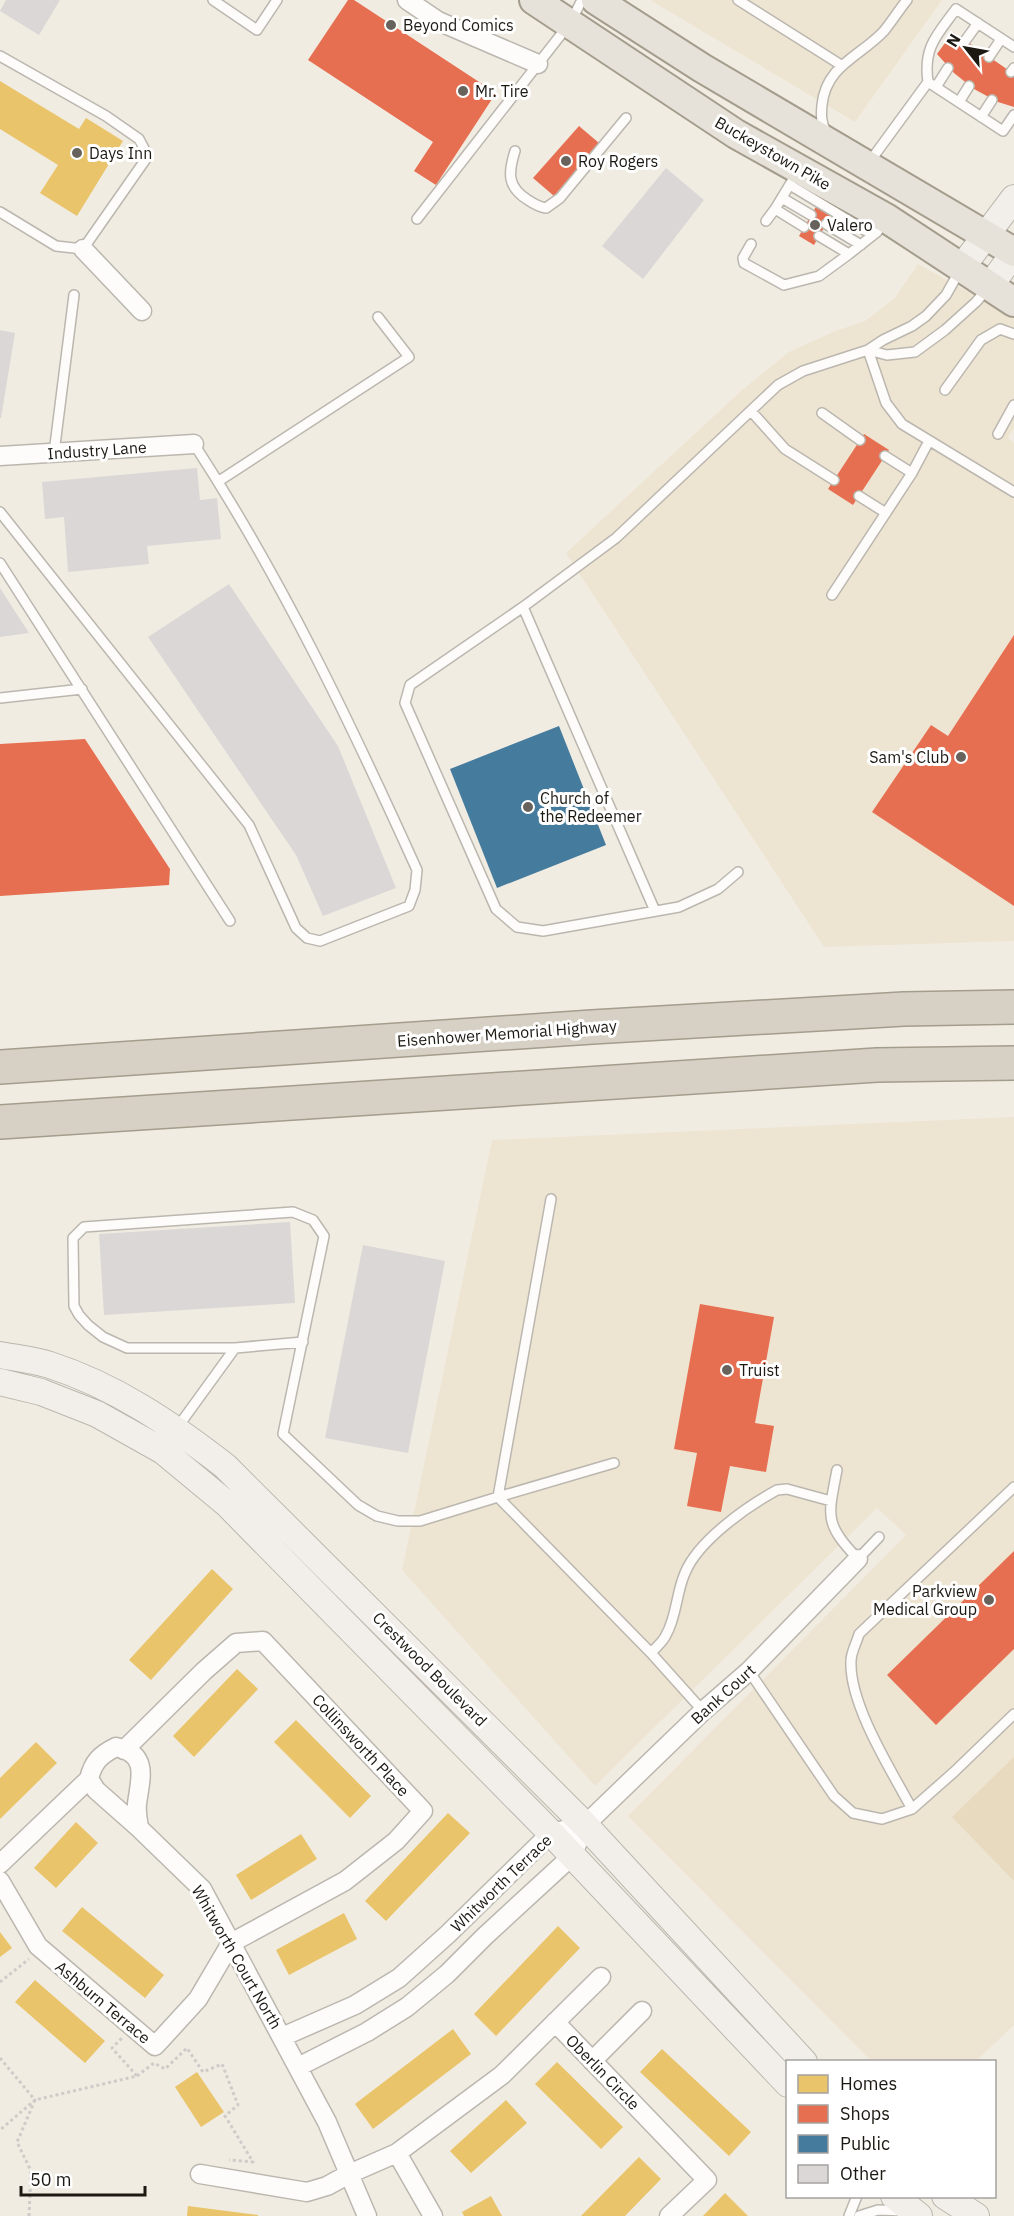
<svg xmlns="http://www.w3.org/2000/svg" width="1014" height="2216" font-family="'IBM Plex Sans',sans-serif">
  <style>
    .built { fill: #eee4d2 }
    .green { fill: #e8dabf }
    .homes { fill: #e9c46a }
    .shops { fill: #e76f51 }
    .public { fill: #457b9d }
    .building { fill: #dad7d6 }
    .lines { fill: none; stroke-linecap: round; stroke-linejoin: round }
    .lane-casing { stroke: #bbb7af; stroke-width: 12 }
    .street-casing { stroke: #bbb7af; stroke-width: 21 }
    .secondary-casing { stroke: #bbb7af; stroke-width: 28 }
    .primary-casing { stroke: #a49c8c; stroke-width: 32 }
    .highway-casing { stroke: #a49c8c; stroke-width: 36 }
    .path { stroke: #cecbc8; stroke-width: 3; stroke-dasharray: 3 3; stroke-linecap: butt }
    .lane { stroke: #fdfcfb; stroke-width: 9 }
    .street { stroke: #fdfcfb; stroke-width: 18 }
    .secondary { stroke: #f2efea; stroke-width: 26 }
    .primary { stroke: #e6e2da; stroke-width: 28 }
    .highway { stroke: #d7d1c5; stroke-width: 33 }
    .poi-dot { fill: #67625b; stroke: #fff; stroke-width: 2 }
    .labels { text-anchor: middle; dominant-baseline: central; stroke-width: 6; stroke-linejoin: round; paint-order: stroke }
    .poi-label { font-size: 16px; fill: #1c1812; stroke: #fff; text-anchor: start }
    .street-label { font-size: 16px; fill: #1c1812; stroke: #fff }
  </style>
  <rect width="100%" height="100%" fill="#f1ece2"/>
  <path class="built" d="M650 0H942L855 122Z
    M918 264 1014 317V428L1008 438 1014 443V941L824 947 566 553 741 391 789 352 833 332 865 321 894 299Z
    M1014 1117V2025L976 2061H871L628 1816 906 1535 877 1508 595 1786 402 1570 492 1140Z"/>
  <path class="green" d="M1014 1757V1881L952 1817Z"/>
  <path class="homes" d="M0 81 79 129 86 118 123 141 77 216 40 193 58 165 0 129Z
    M212 1569 233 1589 151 1680 129 1660Z
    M237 1669 258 1689 194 1757 173 1736Z
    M296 1720 371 1796 350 1818 274 1742Z
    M36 1742 57 1763 0 1819V1778Z
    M448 1813 470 1833 386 1921 365 1901Z
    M76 1822 98 1843 56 1888 34 1868Z
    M301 1834 317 1859 251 1900 236 1875Z
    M82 1907 164 1975 145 1998 62 1931Z
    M344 1913 357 1939 289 1975 276 1950Z
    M558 1926 580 1948 496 2036 474 2014Z
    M0 1932 12 1948 0 1957Z
    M35 1980 105 2041 85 2063 15 2002Z
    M453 2029 471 2054 373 2129 355 2104Z
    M662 2049 751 2132 729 2156 640 2072Z
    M557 2062 623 2127 601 2149 535 2084Z
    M197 2072 224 2112 201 2127 175 2087Z
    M506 2100 527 2123 471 2173 450 2151Z
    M639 2157 661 2179 625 2216H581Z
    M725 2193 748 2216H703Z
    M491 2196 502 2216H464L462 2212Z
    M188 2206 258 2215V2216H187Z"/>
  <path class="shops" d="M348 0H354L496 93 436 185 414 171 433 142 308 60Z
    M953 32 1014 74V107L998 102 974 89 954 73 937 54Z
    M579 126 599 143 554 196 533 178Z
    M817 205 832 214 814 245 799 236Z
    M864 434 889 450 853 505 828 489Z
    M1014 635V906L872 812 931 725 948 736Z
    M85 739 170 869 169 885 0 896V744Z
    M700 1304 774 1317 755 1423 774 1426 766 1472 730 1466 721 1512 687 1506 697 1453 674 1449Z
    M1014 1551V1649L936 1725 887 1675Z"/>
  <path class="public" d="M559 726 606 845 497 888 450 769Z"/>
  <path class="building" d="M6 0H60L39 35 0 11Z
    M666 168 704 200 643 279 602 246Z
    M0 330 15 333 1 418H0Z
    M197 468 200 500 217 498 221 539 147 546 149 564 68 572 64 517 45 519 42 482Z
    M229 584 338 746 396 888 323 916 296 855 148 637Z
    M0 588 29 633 0 637Z
    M290 1222 295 1303 104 1315 99 1234Z
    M363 1245 445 1261 408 1453 325 1438Z"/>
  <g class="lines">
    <g class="lane-casing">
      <path id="lane" d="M213 0 257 30 277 0
        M738 0 841 65
        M965 41 978 23
        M0 56 106 116 139 139 148 156 83 249 56 246 0 212
        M989 57 1001 39
        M1011 72 1014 68
        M928 82C923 47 937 35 956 9L1014 47
        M936 87 948 68
        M959 102 969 86
        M981 117 992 100
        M826 132C821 122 821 116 822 105 826 65 861 56 884 31 892 21 899 10 907 0
        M515 151C508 173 507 187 528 200 534 204 539 207 546 208L560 198 626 118
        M868 164 928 82 1003 131 1014 115
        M792 181 775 209 804 227
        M790 185 873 235
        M782 198 811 215
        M417 219 570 23 582 0
        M766 221 775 209
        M826 224 861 245
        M819 236 849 254 877 232 884 220
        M751 244 743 258 744 263 784 285 819 276 849 254
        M868 350 886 403 902 424 1014 492
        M868 350 887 355 915 352 945 330 976 302 988 288
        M945 390 981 340 1000 329 1014 334
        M751 411 785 449 834 480
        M822 413 860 440
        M998 434 1014 405
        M54 453 74 295
        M885 456 912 473
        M219 481 409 357 378 317
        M859 496 886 513
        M0 512 249 825 296 928 307 938 320 941 409 906 415 890 417 870C351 724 282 579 194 444
        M0 563 230 921
        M832 595 912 473 929 441
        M523 607 655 911
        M0 698 82 689
        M738 872 718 889 679 907 543 931 517 927 496 909 405 703 410 685 523 607 616 538 778 385 803 371 868 350 883 340 912 326 926 316 946 295 960 270
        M551 1199 498 1497 614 1463
        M303 1342 235 1348H127L103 1337 88 1325 79 1315 74 1306 73 1238 84 1227 293 1212 313 1220 324 1236 283 1434 358 1505 377 1516 398 1521H420L498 1497 651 1653 703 1711
        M177 1428 235 1348
        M837 1470C828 1517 824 1523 858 1559L879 1537
        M651 1653C656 1647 663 1642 666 1635 677 1616 676 1593 685 1573 698 1541 746 1507 777 1490L787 1489 831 1501
        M749 1671 834 1796 853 1813 882 1819 912 1809 954 1772 1014 1714
        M912 1809C891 1770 849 1704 851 1661 851 1652 857 1642 859 1634L1014 1487
        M849 2216 857 2196
        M859 2216 878 2210 904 2211"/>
    </g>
    <g class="street-casing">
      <path id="street" d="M407 0 438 21 538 64
        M83 249 142 311
        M0 456 194 444
        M116 1747C150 1754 140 1779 137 1804 136 1812 138 1820 139 1828L96 1790 89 1779C93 1762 100 1755 116 1747Z
        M139 1828 202 1889 327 2122 367 2216
        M0 1864 89 1779
        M0 1881 38 1946 155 2046 198 1999 231 1943 345 1881 396 1841 423 1811 263 1641 236 1643 204 1671 124 1750
        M555 2022 707 2180 669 2216
        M282 2037 355 2005 399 1978 448 1934 551 1833 585 1825
        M592 2061 642 2011
        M298 2067 367 2032 407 2007 447 1974 485 1936 572 1856 585 1825 703 1711 749 1671 858 1559
        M397 2153 433 2216
        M200 2174 307 2192 327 2186 349 2174 397 2153 502 2075 601 1977"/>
    </g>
    <g class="secondary-casing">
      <path id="secondary" d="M962 267 1014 198
        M990 286 1014 253
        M0 1355C16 1358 34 1360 50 1365 115 1386 171 1424 225 1466L585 1825 804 2062
        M0 1382 41 1392 97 1414 163 1451 227 1504 551 1833 788 2084
        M894 2196 919 2216
        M945 2196 976 2216"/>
    </g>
    <g class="primary-casing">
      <path id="primary" d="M534 0 736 134 886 218 1014 302
        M596 0 702 68 1014 252"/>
    </g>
    <g class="highway-casing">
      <path id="highway" d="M0 1067 592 1027 904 1009 1014 1007
        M0 1122 877 1065 1014 1063"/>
    </g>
    <path class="path" d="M0 1982 29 1959
      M0 2058 35 2100 0 2130
      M137 2076 154 2063 165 2069 187 2048 203 2072 222 2064 238 2105 225 2116 253 2162 229 2160
      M29 2216 31 2171 17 2142 35 2100 137 2076 112 2048 122 2038"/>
    <use href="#lane" class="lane"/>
    <use href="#street" class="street"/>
    <use href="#secondary" class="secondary"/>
    <use href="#primary" class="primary"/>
    <use href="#highway" class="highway"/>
  </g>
  <g class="poi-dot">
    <circle cx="391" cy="25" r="6"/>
    <circle cx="463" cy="91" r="6"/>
    <circle cx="77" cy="153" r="6"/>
    <circle cx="566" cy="161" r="6"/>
    <circle cx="815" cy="225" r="6"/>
    <circle cx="961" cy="757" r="6"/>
    <circle cx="528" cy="807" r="6"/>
    <circle cx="727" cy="1370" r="6"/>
    <circle cx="989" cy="1600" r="6"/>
  </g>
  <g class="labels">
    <g class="poi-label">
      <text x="403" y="25">Beyond Comics</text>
      <text x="475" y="91">Mr. Tire</text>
      <text x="89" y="153">Days Inn</text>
      <text x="578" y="161">Roy Rogers</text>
      <text x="827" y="225">Valero</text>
      <text x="949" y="757" text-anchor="end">Sam's Club</text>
      <text x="540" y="798">Church of<tspan x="540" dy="18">the Redeemer</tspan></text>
      <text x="739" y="1370">Truist</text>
      <text x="977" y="1591" text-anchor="end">Parkview<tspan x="977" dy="18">Medical Group</tspan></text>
    </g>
    <g class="street-label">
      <text transform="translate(773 153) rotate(30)">Buckeystown Pike</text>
      <text transform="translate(97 450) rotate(-4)">Industry Lane</text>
      <text transform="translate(507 1033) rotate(-4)">Eisenhower Memorial Highway</text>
      <text transform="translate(430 1669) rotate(45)">Crestwood Boulevard</text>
      <text transform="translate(723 1694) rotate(-42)">Bank Court</text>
      <text transform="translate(361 1745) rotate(47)">Collinsworth Place</text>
      <text transform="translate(501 1883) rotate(-44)">Whitworth Terrace</text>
      <text transform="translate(237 1957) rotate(60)">Whitworth Court North</text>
      <text transform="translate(103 2002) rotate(40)">Ashburn Terrace</text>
      <text transform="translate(603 2072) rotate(46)">Oberlin Circle</text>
    </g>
  </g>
  <rect x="786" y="2060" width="210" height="138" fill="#ffffff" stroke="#a4a3a0" stroke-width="1.5"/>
  <rect x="798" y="2075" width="30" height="18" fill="#e9c46a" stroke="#a4a3a0" stroke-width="1.5"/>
  <text x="840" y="2090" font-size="18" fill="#1c1812">Homes</text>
  <rect x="798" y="2105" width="30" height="18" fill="#e76f51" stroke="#a4a3a0" stroke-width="1.5"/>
  <text x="840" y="2120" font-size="18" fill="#1c1812">Shops</text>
  <rect x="798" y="2135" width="30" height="18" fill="#457b9d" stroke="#a4a3a0" stroke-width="1.5"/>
  <text x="840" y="2150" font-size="18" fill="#1c1812">Public</text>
  <rect x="798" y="2165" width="30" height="18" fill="#dad7d6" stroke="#a4a3a0" stroke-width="1.5"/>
  <text x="840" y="2180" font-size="18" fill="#1c1812">Other</text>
  <g transform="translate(966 48) rotate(301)" stroke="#ffffff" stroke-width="4.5" paint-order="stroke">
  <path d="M0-4.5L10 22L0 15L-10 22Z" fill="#1c1812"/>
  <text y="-9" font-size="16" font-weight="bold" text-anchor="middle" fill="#1c1812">N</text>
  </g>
  <path d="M21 2186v9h124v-9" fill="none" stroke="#1c1812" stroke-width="3"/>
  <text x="30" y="2186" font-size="18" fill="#1c1812" stroke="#ffffff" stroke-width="4.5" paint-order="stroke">50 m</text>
</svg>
